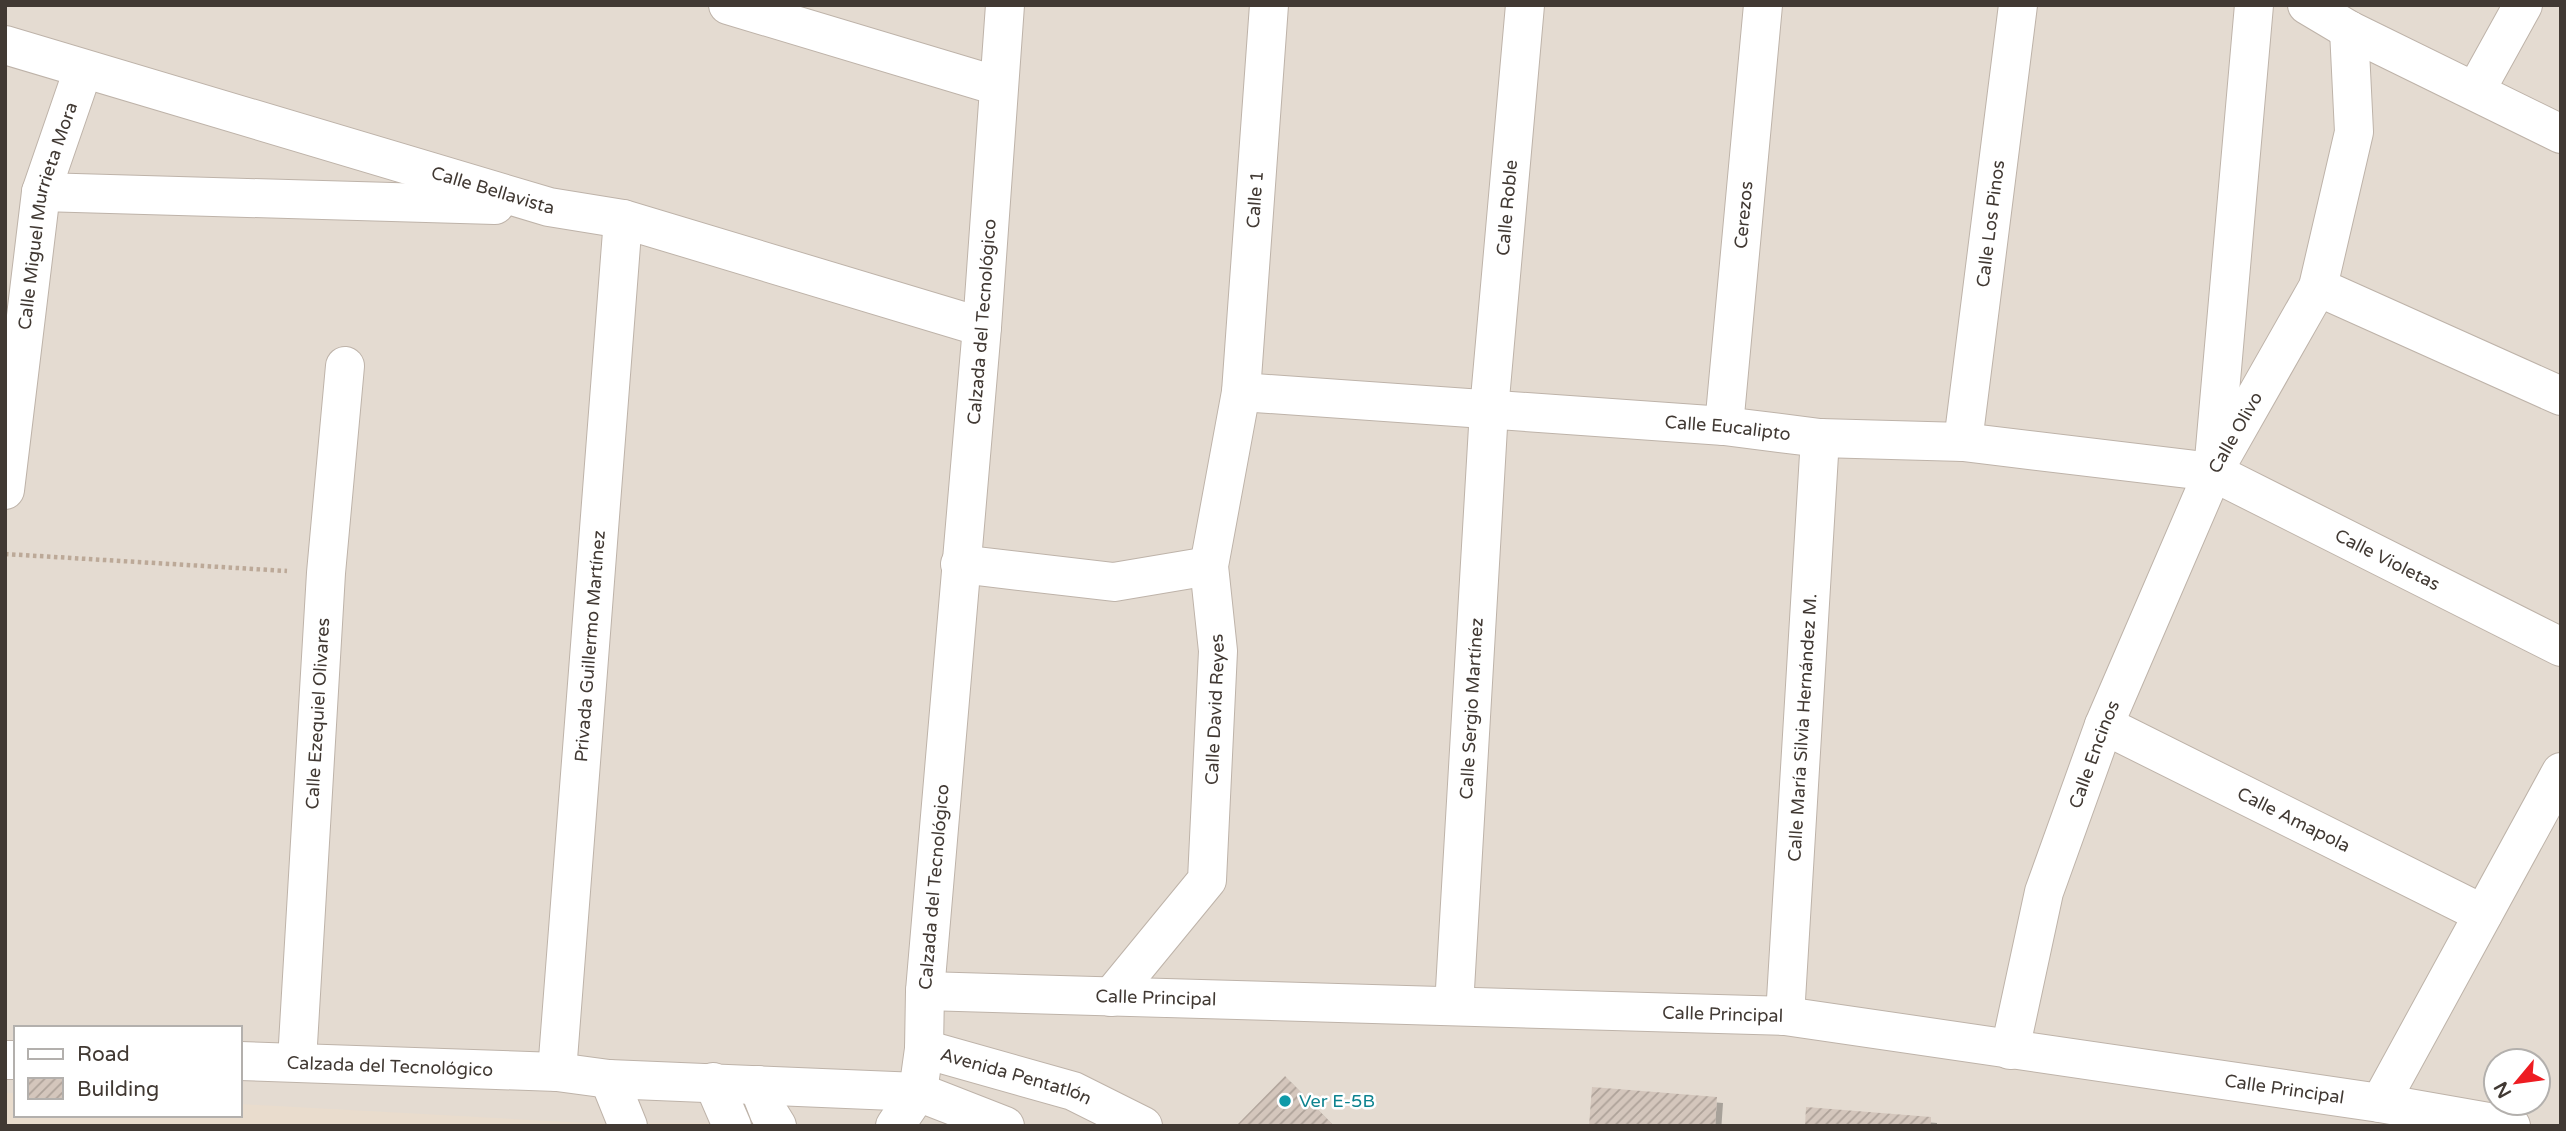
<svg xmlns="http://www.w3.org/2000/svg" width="2566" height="1131" font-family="'Varela Round',sans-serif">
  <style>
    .residential { fill: #e4dbd1; fill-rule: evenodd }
    .education { fill: #e9dccd }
    .building { fill: url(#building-hatch); filter: url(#shadow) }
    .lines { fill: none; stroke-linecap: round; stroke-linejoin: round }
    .minor-casing { stroke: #beb3a9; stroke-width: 40 }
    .path { stroke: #bca998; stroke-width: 4.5; stroke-dasharray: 3.5 3.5; stroke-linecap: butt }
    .minor { stroke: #fff; stroke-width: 38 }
    .culture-dot { fill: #0f9aa8; stroke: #fff; stroke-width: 2.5 }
    .labels { text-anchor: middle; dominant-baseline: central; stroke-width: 5; stroke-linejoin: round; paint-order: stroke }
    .street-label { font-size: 18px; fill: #413933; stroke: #fff }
    .culture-label { font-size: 18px; fill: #0d838f; stroke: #fff; text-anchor: start }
  </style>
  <defs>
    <pattern id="building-hatch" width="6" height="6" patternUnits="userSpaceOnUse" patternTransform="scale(1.75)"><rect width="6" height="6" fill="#d4c6bc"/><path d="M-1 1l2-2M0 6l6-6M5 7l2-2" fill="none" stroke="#aea299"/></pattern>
    <filter id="shadow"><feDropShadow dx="6" dy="6" stdDeviation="0" flood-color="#0004"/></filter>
  </defs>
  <rect width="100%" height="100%" fill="#f0eae3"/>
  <path class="residential" d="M5 5H2561V1126H5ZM16 1028H240V1115H16ZM2496 1061H2538V1103H2496Z"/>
  <path class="education" d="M5 1093H16V1115H240V1104L585 1123H716L718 1126H5Z"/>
  <path class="building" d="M1285 1076 1334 1126H1236Z
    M1592 1087 1717 1097 1715 1126H1589Z
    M1806 1107 1931 1117V1126H1805Z"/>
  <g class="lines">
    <g class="minor-casing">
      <g id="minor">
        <path d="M728 5 998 86"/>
        <path d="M2307 5 2349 30 2561 134"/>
        <path id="s1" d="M5 45 549 207 623 219 982 327"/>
        <path d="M2476 90 2523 5"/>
        <path d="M41 192 495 205"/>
        <path d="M2318 287 2561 396"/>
        <path id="s2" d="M1241 392 1724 426 1820 438 1963 442 2213 472 2561 647"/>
        <path id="s3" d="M1724 426 1763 5"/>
        <path id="s4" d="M1963 442 2018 5"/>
        <path d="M2214 460 2254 5"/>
        <path id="s5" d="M5 490 41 192 83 70"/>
        <path d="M960 564 1114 582 1209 566"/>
        <path id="s6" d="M2104 725 2483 914"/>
        <path id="s7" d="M925 991 1785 1016 2380 1103 2511 1126"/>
        <path id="s8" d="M1111 997 1207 880 1218 651 1209 566 1241 392 1269 5"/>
        <path id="s9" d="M1454 1006 1489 410 1525 5"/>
        <path id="s10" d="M1785 1016 1820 438"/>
        <path id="s11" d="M924 1049 1073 1091 1143 1126"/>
        <path id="s12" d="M2010 1050 2044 892 2104 725 2213 472 2318 287 2354 132 2349 30"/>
        <path d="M5 1060H16"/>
        <path id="s13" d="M240 1061 557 1072 609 1079 918 1092 1005 1126"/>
        <path id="s14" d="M297 1061 326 573 345 366"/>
        <path id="s15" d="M557 1072 623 219"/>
        <path d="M609 1079 628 1126"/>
        <path d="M713 1082 732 1126"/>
        <path d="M758 1085 769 1113 777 1126"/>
        <path d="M2380 1103 2561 772"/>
        <path id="s16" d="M895 1126 918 1092 924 1049 925 991 982 327 1005 5"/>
      </g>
    </g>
    <path class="path" d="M5 554 287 571"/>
    <use href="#minor" class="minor"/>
  </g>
  <circle class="culture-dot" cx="1285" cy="1101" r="7"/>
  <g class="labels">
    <g class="street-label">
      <text stroke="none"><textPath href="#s1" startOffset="509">Calle Bellavista</textPath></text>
      <text stroke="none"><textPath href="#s8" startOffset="836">Calle 1</textPath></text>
      <text stroke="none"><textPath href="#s9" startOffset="800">Calle Roble</textPath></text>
      <text stroke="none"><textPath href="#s3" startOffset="212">Cerezos</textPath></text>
      <text stroke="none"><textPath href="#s5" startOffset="278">Calle Miguel Murrieta Mora</textPath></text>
      <text stroke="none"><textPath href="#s4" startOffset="220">Calle Los Pinos</textPath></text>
      <text stroke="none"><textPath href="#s16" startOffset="814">Calzada del Tecnológico</textPath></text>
      <text stroke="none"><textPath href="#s12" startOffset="660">Calle Olivo</textPath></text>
      <text stroke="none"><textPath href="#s2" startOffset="488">Calle Eucalipto</textPath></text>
      <text stroke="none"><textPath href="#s2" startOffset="1171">Calle Violetas</textPath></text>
      <text stroke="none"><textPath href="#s15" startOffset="427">Privada Guillermo Martínez</textPath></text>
      <text stroke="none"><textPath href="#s9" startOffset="298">Calle Sergio Martínez</textPath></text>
      <text stroke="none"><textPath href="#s8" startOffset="322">Calle David Reyes</textPath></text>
      <text stroke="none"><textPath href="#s14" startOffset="348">Calle Ezequiel Olivares</textPath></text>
      <text stroke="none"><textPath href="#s10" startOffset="289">Calle María Silvia Hernández M.</textPath></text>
      <text stroke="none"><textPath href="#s12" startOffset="308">Calle Encinos</textPath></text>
      <text stroke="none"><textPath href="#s6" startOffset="212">Calle Amapola</textPath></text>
      <text stroke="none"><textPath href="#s16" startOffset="247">Calzada del Tecnológico</textPath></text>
      <text stroke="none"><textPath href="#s7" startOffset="231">Calle Principal</textPath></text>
      <text stroke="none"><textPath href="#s7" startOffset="798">Calle Principal</textPath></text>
      <text stroke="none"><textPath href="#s13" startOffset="150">Calzada del Tecnológico</textPath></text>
      <text stroke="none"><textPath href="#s11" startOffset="96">Avenida Pentatlón</textPath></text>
      <text stroke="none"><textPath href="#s7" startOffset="1365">Calle Principal</textPath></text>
    </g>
    <g class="culture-label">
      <text x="1299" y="1101">Ver E-5B</text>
    </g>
  </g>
  <rect width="2566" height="1131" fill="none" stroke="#413933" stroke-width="14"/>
  <rect x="14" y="1026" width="228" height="91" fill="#ffffff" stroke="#b3b0ad" stroke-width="2"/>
  <rect x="28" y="1049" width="35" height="10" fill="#ffffff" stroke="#b3b0ad" stroke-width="2"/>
  <text x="77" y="1061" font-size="21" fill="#413933">Road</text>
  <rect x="28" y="1078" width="35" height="21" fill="url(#building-hatch)" stroke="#b3b0ad" stroke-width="2"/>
  <text x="77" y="1096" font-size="21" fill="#413933">Building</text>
  <g transform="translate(2517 1082) rotate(241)"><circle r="33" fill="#ffffff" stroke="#b3b0ad" stroke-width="2"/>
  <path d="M0-5L12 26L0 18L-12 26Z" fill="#ee1c22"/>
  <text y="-10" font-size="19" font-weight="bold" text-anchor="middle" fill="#413933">N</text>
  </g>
</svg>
